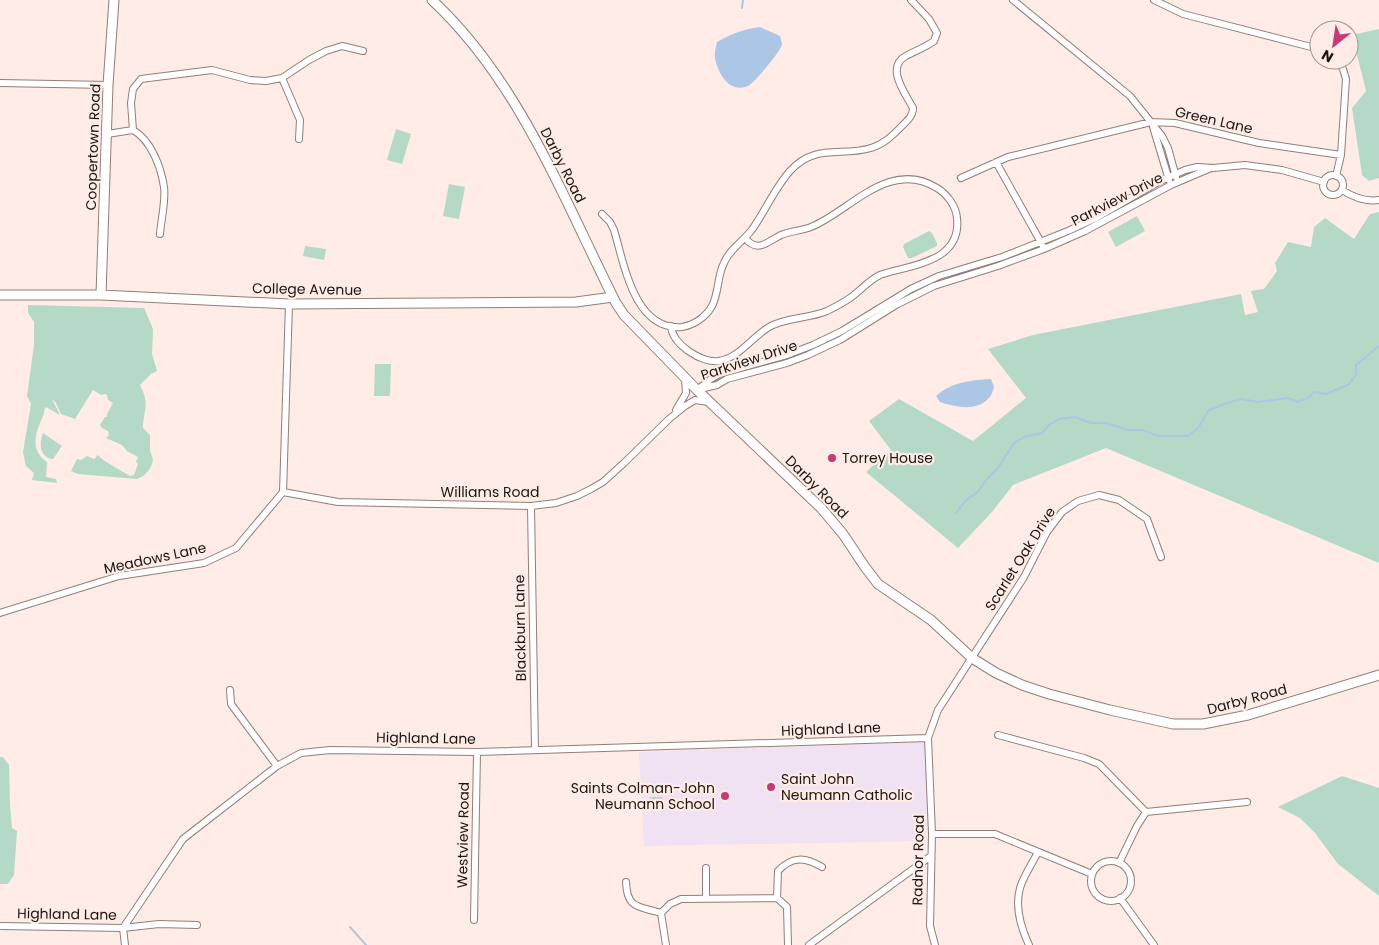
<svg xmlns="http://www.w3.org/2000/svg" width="1379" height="945" font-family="Poppins,sans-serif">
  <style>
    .education { fill: #f0e1f3 }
    .green { fill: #b4d9c6 }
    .water { fill: #acc6e5 }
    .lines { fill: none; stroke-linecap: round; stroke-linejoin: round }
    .stream { stroke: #acc6e5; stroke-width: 2 }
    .street-casing { stroke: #927e76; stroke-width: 8 }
    .secondary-casing { stroke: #927e76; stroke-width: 11 }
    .street { stroke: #fff; stroke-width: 6 }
    .secondary { stroke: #fff; stroke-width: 9 }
    .poi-dot { fill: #c53b74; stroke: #ffece6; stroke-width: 2 }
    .labels { text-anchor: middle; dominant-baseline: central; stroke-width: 4.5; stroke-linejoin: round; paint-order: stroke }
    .street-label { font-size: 14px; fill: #1c1411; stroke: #ffece6 }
    .poi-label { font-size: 14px; fill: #1c1411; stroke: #ffece6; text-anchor: start }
  </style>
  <rect width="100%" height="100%" fill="#ffece6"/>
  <path class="education" d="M924 742 928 748 926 841 644 846 639 752Z"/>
  <path class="green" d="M1379 29V178L1369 181 1362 175 1352 108 1366 91 1352 35Z
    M396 129 411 134 402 164 387 160Z
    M449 184 465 187 459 219 443 216Z
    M1379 212V563L1106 448 1013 485 992 512 958 548 866 472 891 450 869 421 899 399 973 441 1026 398 988 349 1033 335 1241 294 1245 315 1258 312 1251 291 1264 289 1277 271 1275 263 1288 242 1311 247 1314 227 1325 218 1354 239 1370 214Z
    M1137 216 1145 231 1116 247 1108 232Z
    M929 231 932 233 937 243V246L912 258H908L903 247 904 244Z
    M305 246 326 249 324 260 303 256Z
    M28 305 144 308 153 329 152 354 157 371 151 374 140 385C151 407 143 408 143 428L150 435V451L153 459 152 464 149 470 143 476 137 479 78 474 71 471 77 459 81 460 87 456 94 459 98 455 103 460 130 476 134 475 138 464 136 462 138 457 127 451 122 445 106 438 109 435 108 431 102 428 100 425 105 417H107V414L113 403 108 400 107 395 105 394 101 395 93 390 75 419 61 414 56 403 52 399 60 415 46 407C43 411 45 414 42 418 35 435 30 450 47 462L46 477 56 479 57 483 32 480 34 473 26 466 23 452 31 404 27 396 34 345V322L28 313Z
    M375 364H391L390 396H374Z
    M43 433 62 446 53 459C39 457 39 444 43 433Z
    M0 757H3L9 765 10 805 12 828 17 831 14 875 8 884H0Z
    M1342 776 1379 788V896L1338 864 1315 833 1300 818 1278 807Z
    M650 797H662L663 809 651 808Z"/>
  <path class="water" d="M760 27 780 36C780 37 782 43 782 44 782 50 754 83 748 86 729 94 718 73 715 58 714 53 716 47 717 42 731 34 744 29 760 27Z
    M991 379 994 387C993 390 992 395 989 398 976 412 956 407 940 402L936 396C952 382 971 380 991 379Z"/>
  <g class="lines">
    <path class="stream" d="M742 8 743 0
      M956 513 967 499 977 493 986 480 998 468 1014 443 1024 437 1042 433 1049 425 1059 419 1075 417 1091 423H1106L1128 430H1142L1158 436H1188L1198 428 1209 410 1227 403 1241 399 1258 402 1288 398 1298 402 1308 398 1314 392 1326 394 1348 385 1356 375V365L1379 346
      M350 927 366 945"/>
    <g class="street-casing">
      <path id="street" d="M1013 0 1130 96 1162 136 1168 148 1176 177
        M1154 0 1183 14 1319 49
        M282 78 300 120 299 139
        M0 83 108 85
        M1153 127 1169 180
        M107 134 133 130
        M996 162 1043 246
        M1323 185a10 10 0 1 1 20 0a10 10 0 1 1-20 0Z
        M1336 176 1341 155 1346 79 1343 69 1337 60
        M961 178 1008 157 1151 122 1175 123 1259 143 1341 155
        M1342 190C1353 197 1366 202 1379 200
        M602 214 610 222 614 230C624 263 634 331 682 327 694 325 706 317 712 306 719 293 717 276 724 263 729 250 742 242 751 231 765 212 774 189 790 171 815 143 841 157 871 148 884 144 892 136 901 127 907 121 913 116 913 108 905 93 885 67 906 56 915 51 926 47 934 41L937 33 929 19 911 0
        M160 234C161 220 166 200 164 187 161 167 151 140 133 130L131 103 133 89 141 79 212 70 250 80 266 81 282 78 309 60 326 51 342 46 363 51
        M671 326C672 344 702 364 719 361 739 358 752 337 769 327 786 317 808 319 827 311 835 307 843 303 850 298 860 291 869 280 880 275 909 265 962 263 957 218 956 206 947 194 937 188 889 158 849 212 811 227 801 231 790 231 781 235 768 241 758 254 745 238
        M700 389 717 385 727 379 787 363 808 355 840 340 896 305 934 286 998 266 1044 249 1085 231 1171 185 1211 168
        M697 390 711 379 719 374 787 355 813 345 842 331 911 289 939 276 1002 257 1068 231 1096 218 1160 181 1185 170 1197 167 1213 168 1245 165 1282 170 1324 182
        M676 410 686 393 685 379
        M283 492 338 502 531 506 556 503 577 496 591 489 603 482 624 463 669 419 685 406 695 400 709 402
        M531 506 535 750
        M0 613 119 576 204 563 236 548 283 492 289 304
        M230 690 231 704 277 766
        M998 735 1084 758 1099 764 1146 812
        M932 834H995L1092 874
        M1091 881a20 20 0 1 1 40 0a20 20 0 1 1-40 0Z
        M1119 863 1137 826 1146 812 1247 802
        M626 882C627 909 638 906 661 913
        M706 898V868
        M777 898 778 871C792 856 805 857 822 867
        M1120 898 1154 945
        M474 920 477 752
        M0 926 123 928 159 924 197 925
        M123 928 183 839 277 766 301 753 330 750 477 752 928 738
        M123 928 125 945
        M666 945 661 913 670 904 681 899 777 898 787 907 788 945
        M809 945 931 856
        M935 945 930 926 932 834 928 738 938 710 1024 577 1047 532 1062 512 1078 501 1099 495 1119 500 1147 519 1161 557
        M1029 945C1021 928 1015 906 1020 888 1024 875 1032 864 1038 852"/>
    </g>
    <g class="secondary-casing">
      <path id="secondary" d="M432 0C520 82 563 198 616 303L624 315 697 390 821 508 843 534 865 567 878 584 931 620 972 658 996 673 1022 685 1049 694 1110 710 1173 724H1203L1248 715 1379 675
        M0 295H101L289 304 576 302 613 297
        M101 295 108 85 114 0"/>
    </g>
    <use href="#street" class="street"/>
    <use href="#secondary" class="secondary"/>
  </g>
  <g class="poi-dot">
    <circle cx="832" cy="458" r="5"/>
    <circle cx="771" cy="787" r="5"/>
    <circle cx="725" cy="796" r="5"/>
  </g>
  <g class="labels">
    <g class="street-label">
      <text transform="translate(1214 120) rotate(13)">Green Lane</text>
      <text transform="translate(93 147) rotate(-88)">Coopertown Road</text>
      <text transform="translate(563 165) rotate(63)">Darby Road</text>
      <text transform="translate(1117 199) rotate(-27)">Parkview Drive</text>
      <text transform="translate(307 289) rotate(1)">College Avenue</text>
      <text transform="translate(749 360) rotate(-18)">Parkview Drive</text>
      <text transform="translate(817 487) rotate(45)">Darby Road</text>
      <text x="490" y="492">Williams Road</text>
      <text transform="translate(155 558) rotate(-12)">Meadows Lane</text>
      <text transform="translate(1020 559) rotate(-58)">Scarlet Oak Drive</text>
      <text transform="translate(520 628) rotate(-91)">Blackburn Lane</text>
      <text transform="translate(1247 699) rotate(-15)">Darby Road</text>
      <text transform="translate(831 729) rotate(-2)">Highland Lane</text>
      <text transform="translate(426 738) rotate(1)">Highland Lane</text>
      <text transform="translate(463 835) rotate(-89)">Westview Road</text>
      <text transform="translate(918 860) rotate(-89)">Radnor Road</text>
      <text transform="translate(67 914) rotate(1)">Highland Lane</text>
    </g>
    <g class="poi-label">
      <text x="842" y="458">Torrey House</text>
      <text x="781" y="779">Saint John<tspan x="781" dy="16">Neumann Catholic</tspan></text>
      <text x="715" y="788" text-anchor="end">Saints Colman-John<tspan x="715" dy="16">Neumann School</tspan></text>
    </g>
  </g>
  <g transform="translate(1334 45) rotate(210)"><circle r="24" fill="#ffece6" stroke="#a49691"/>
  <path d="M0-4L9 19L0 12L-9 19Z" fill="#c53b74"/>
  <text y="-8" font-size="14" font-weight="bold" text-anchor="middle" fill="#1c1411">N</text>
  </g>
</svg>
